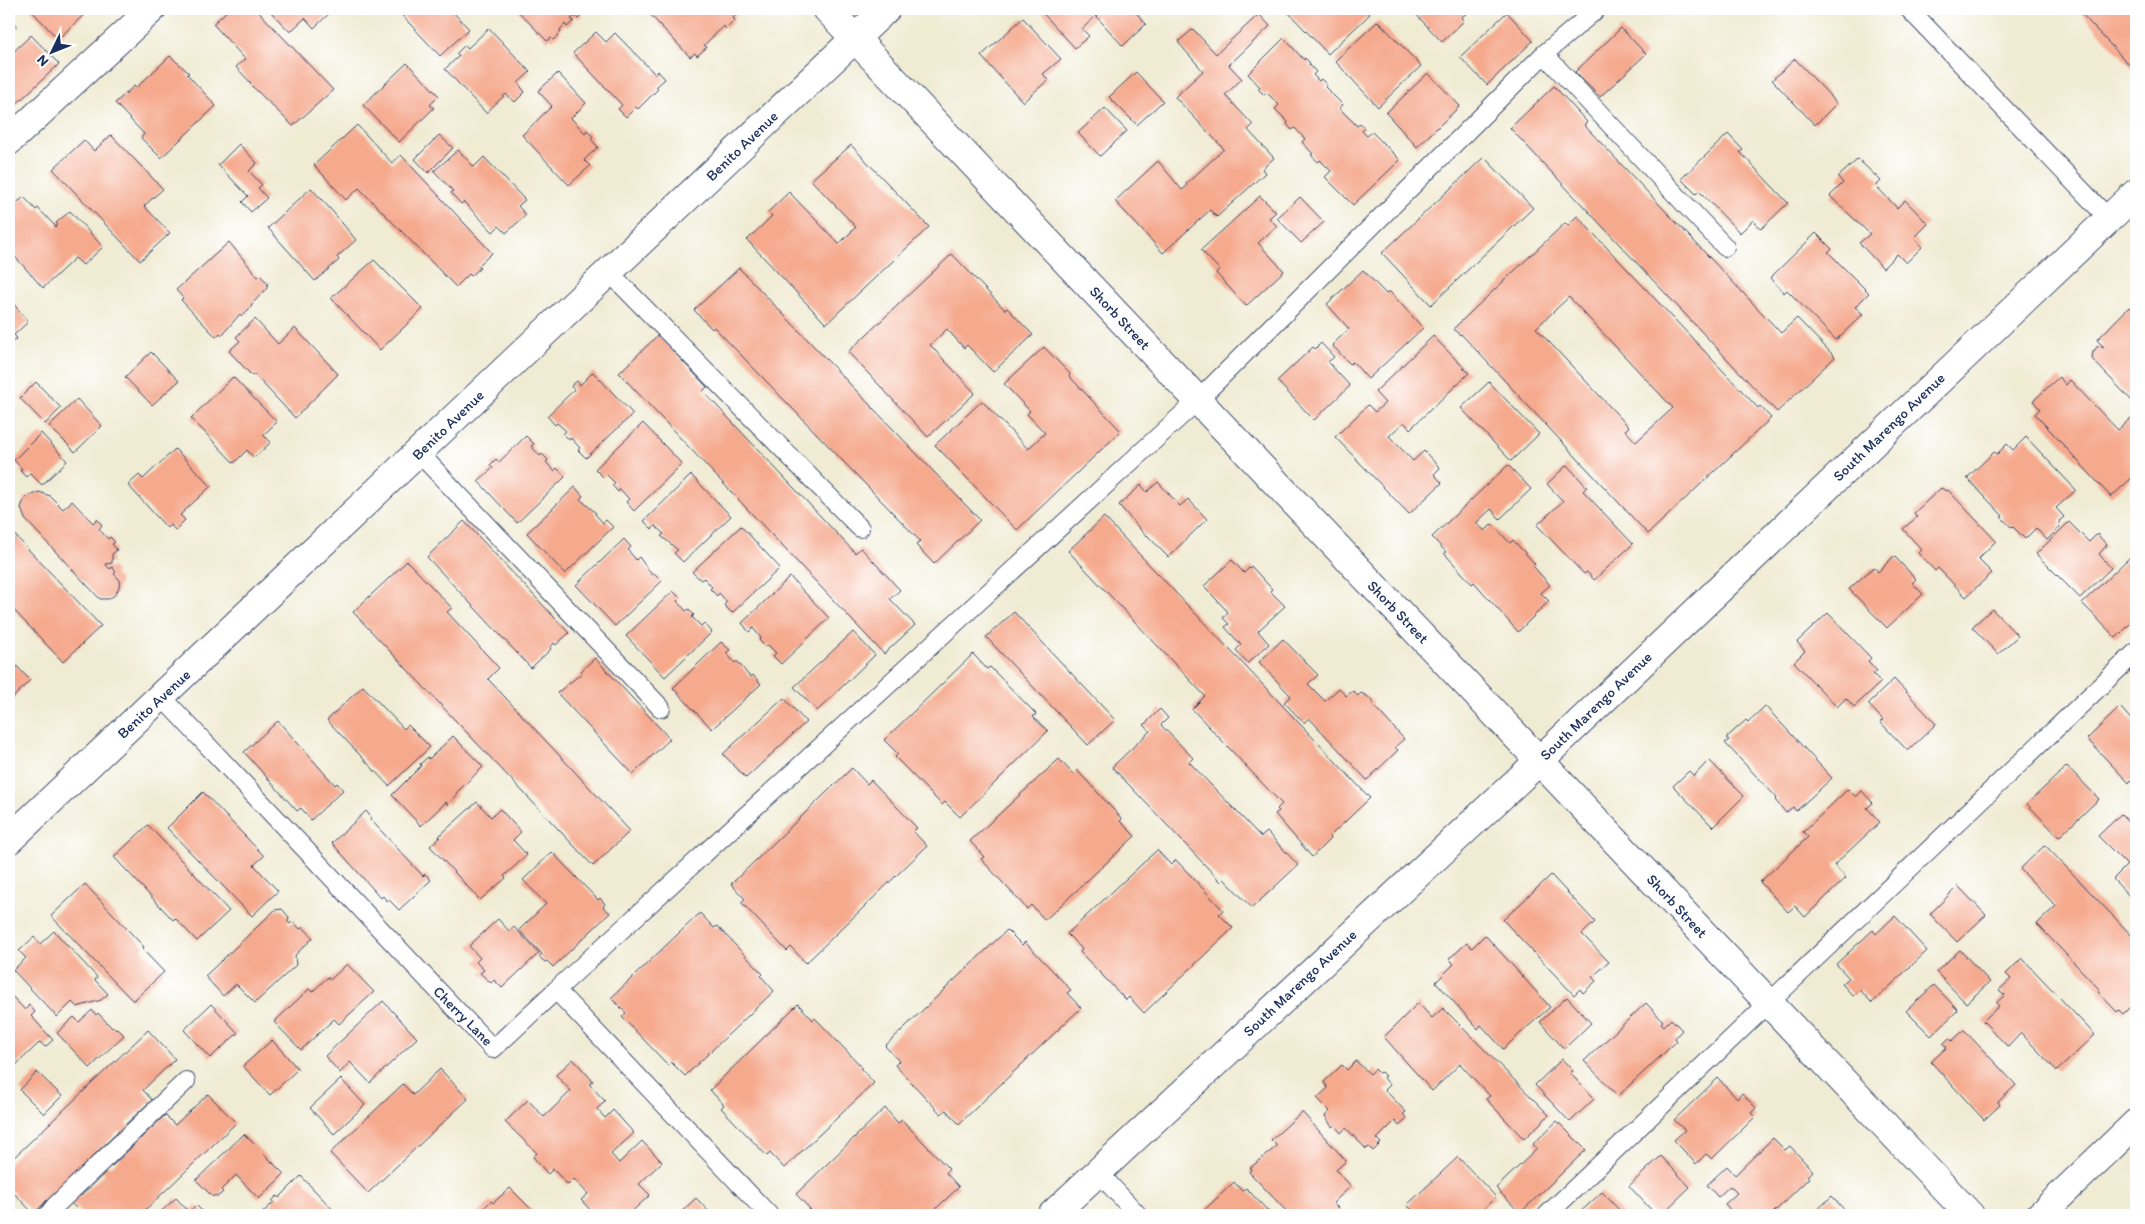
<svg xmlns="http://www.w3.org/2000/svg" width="2145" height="1224" font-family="Itim,sans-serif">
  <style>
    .building { fill: #f5a98d; fill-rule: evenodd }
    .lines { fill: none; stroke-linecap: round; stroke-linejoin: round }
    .lane-casing { stroke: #3b4b70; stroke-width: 20 }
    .street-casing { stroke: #3b4b70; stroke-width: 30 }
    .secondary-casing { stroke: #3b4b70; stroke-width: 30 }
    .lane { stroke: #fff; stroke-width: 18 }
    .street { stroke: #fff; stroke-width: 28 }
    .secondary { stroke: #fff; stroke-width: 28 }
    .labels { text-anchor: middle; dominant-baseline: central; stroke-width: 4.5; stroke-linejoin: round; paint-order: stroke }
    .street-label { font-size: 15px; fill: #1b2f5e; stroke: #fff }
  </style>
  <rect width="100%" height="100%" fill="#fff"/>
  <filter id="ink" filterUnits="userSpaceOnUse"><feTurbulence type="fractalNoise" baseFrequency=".02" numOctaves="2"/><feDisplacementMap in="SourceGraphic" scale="10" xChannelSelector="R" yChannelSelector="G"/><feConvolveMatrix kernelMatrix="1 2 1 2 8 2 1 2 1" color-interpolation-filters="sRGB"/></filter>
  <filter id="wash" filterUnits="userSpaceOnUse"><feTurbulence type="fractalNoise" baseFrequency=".0096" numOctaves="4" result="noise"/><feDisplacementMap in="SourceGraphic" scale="20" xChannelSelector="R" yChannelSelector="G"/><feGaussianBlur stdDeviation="1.12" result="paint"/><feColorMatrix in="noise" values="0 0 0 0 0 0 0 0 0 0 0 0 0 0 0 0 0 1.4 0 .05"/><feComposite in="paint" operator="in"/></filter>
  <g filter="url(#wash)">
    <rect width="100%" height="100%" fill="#f0ebd3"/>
    <g id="blocks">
      <path class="building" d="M30 9H90L58 39Z
        M229 9H256L333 90 293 126 250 84 251 83 236 67 245 59 213 24Z
        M268 9H334L314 28 305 18 290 32Z
        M396 9H450L469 29 440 56Z
        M516 9H582L579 12 582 15 578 19 575 16 571 19 574 21 567 27 565 24 560 30 561 32 553 40 551 38 547 41Z
        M645 9H736L734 10 737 14 733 18 735 20 726 29 724 26 704 45 707 47 697 56 695 53 690 57Z
        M1039 9H1133L1146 24 1123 46 1096 16 1082 29 1089 36 1075 48Z
        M1285 9H1366L1370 14 1328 54Z
        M1411 9H1471L1461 18 1464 21 1442 42Z
        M2077 9H2136V72Z
        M1507 12 1533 41 1487 85 1460 57Z
        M1259 14 1270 26 1229 65 1242 79 1225 95 1253 125 1248 130 1274 158 1262 169 1265 173 1217 217 1210 210 1163 253 1115 201 1158 161 1182 190 1187 186 1186 184 1224 149 1175 97 1203 71 1178 42 1193 29 1216 54Z
        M9 17 17 26 9 33Z
        M1023 18 1061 59 1043 74 1048 80 1023 102 981 56Z
        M1378 21 1421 66 1378 107 1335 61Z
        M489 28 530 72 518 83 525 92 515 102 506 94 486 113 445 69 459 56 456 54 465 45 468 48Z
        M1621 28 1646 54 1600 97 1575 72Z
        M596 32 606 42 615 33 655 74 658 71 665 79 656 87 658 89 638 109 636 107 626 117 618 109 622 105 573 53Z
        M31 35 59 64 9 111V56Z
        M1284 38 1304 60 1305 58 1310 63 1309 64 1316 72 1313 75 1319 81 1321 79 1327 85 1325 87 1343 105 1339 108 1357 126 1360 124 1364 128 1362 131 1367 136 1372 132 1400 160 1353 205 1325 177 1331 171 1320 160 1318 162 1311 155 1313 154 1302 142 1305 139 1295 128 1292 130 1287 124 1288 122 1275 109 1279 105 1267 93 1264 95 1258 89 1260 87 1248 74Z
        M170 56 189 73 187 74 216 106 161 158 141 138 144 134 115 103 134 86 136 88Z
        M1795 59 1837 103 1815 125 1772 80Z
        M407 63 439 96 430 105 434 108 399 142 363 105Z
        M1136 72 1163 101 1137 125 1109 97Z
        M558 73 586 103 571 118 585 133 587 130 593 137 591 139 598 147 584 160 590 166 569 185 522 135 552 106 538 91Z
        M1428 73 1460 106 1417 147 1386 113Z
        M1554 86 1587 122 1584 125 1781 333 1797 318 1835 357 1777 412 1510 128Z
        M1105 108 1127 131 1100 156 1078 133Z
        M357 125 392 163 401 155 492 253 478 266 480 268 471 276 469 274 456 287 359 188 346 200 314 165Z
        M1728 134 1743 150 1740 152 1788 203 1761 229 1753 220 1740 233 1699 191 1696 194 1681 179Z
        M111 135 163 189 144 206 170 233 140 261 53 169 84 140 94 151Z
        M439 135 453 148 428 173 415 159Z
        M239 144 257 163 249 171 262 185 258 188 267 198 251 212 242 202 248 196 218 165Z
        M851 145 929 227 826 324 747 240 772 216 768 212 789 192 839 244 856 227 811 180Z
        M458 150 474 167 484 157 525 200 518 206 526 215 506 233 499 226 493 232 464 202 461 204 451 193 453 191 434 171Z
        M1484 157 1533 208 1431 305 1382 253Z
        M1858 159 1881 181 1876 186 1897 208 1905 200 1928 224 1914 238 1922 247 1906 263 1897 254 1883 268 1859 243 1870 234 1830 196 1843 183 1838 177Z
        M311 188 333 212 356 240 337 257 339 260 315 281 268 228Z
        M1260 196 1276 212 1269 218 1277 226 1258 243 1284 271 1246 306 1216 273 1219 269 1201 250Z
        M24 197 36 210 38 208 56 227 58 225 56 223 70 211 103 247 83 265 75 258 43 288 9 250V209Z
        M1300 197 1324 222 1301 243 1277 218Z
        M1577 216 1758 408 1760 406 1771 418 1648 534 1461 334 1460 335 1453 329 1565 223 1568 225ZM1569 297 1673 408 1636 442 1625 430 1629 427 1536 328Z
        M1816 233 1832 249 1828 252 1869 293 1855 307 1863 314 1836 340 1787 290 1784 293 1770 278Z
        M229 242 258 277 260 275 268 284 266 286 268 287 251 305 252 306 242 316 240 314 222 335 220 333 216 337 181 300 183 298 176 290Z
        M952 254 1005 310 1007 308 1033 335 993 372 967 345 964 348 947 329 930 345 975 393 928 437 848 352Z
        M374 260 423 309 380 350 331 298Z
        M739 268 980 520 934 564 916 545 920 541 714 327 712 329 694 310Z
        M1363 270 1386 294 1389 291 1423 328 1368 379 1353 362 1350 364 1332 345 1349 329 1327 304Z
        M9 298 28 322 14 335 17 338 9 345Z
        M2129 307 2136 312V400L2135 398 2132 401 2092 359 2093 352 2098 346 2104 347 2097 340Z
        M255 319 278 344 295 328 338 374 295 418 254 374 252 376 229 351 240 341 236 337Z
        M658 335 707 387 703 391 855 553 861 548 900 590 890 599 915 625 884 654 619 373Z
        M1433 336 1469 373 1410 429 1404 422 1389 436 1413 461 1424 451 1440 468 1434 474 1442 483 1409 514 1335 437 1368 405 1375 412 1385 403 1375 392Z
        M1321 343 1334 357 1328 362 1350 386 1314 420 1277 381 1313 347 1315 349Z
        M1044 347 1070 374 1069 376 1121 431 1017 530 935 445 982 401 1028 449 1045 433 1027 414 1030 411 1004 384Z
        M151 352 179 381 152 405 125 377Z
        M593 372 633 414 586 458 578 450 580 448 571 438 570 440 563 434 566 431 557 423 555 425 547 416 574 390 571 386 577 381 580 385Z
        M233 377 277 422 263 435 271 442 254 458 247 450 234 463 191 418Z
        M2059 377 2066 385 2070 380 2118 430 2133 416 2136 419V474L2111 497 2035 414 2040 409 2033 401Z
        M36 382 61 408 45 424 20 398Z
        M1489 382 1539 434 1511 461 1461 408Z
        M77 399 102 426 75 452 49 426Z
        M643 423 682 464 634 511 626 502 629 499 620 489 618 492 612 485 615 483 606 474 603 477 595 469Z
        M41 433 67 461 42 485 30 473 26 477 20 471 22 469 14 460Z
        M526 436 534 444 531 446 540 456 542 454 548 460 546 462 554 471 557 468 565 477 517 523 478 481 493 468 490 465 496 459 499 462Z
        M2026 437 2076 490 2056 508 2064 517 2059 521 2060 523 2058 525 2060 527 2047 540 2036 528 2025 539 2012 526 2011 527 2001 517 2003 516 1967 478 1994 452 1997 454 2007 444 2013 450Z
        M175 449 211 486 180 515 185 520 175 530 171 525 167 528 128 485 139 475 143 479Z
        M1508 465 1531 489 1500 519 1491 509 1476 523 1485 531 1492 524 1510 543 1513 540 1535 564 1533 566 1550 585 1541 593 1549 601 1518 632 1474 582 1472 584 1444 553 1446 552 1432 537Z
        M1567 465 1587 487 1583 491 1633 544 1594 580 1587 572 1584 574 1537 525 1563 501 1547 484Z
        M691 475 731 516 683 562 674 553 678 550 661 536 664 534 655 526 652 529 644 521Z
        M1158 482 1180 506 1188 499 1207 519 1168 557 1147 535 1146 536 1119 505 1141 485 1147 492Z
        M575 487 583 496 580 499 596 513 595 514 603 523 606 520 613 527 565 574 527 533Z
        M1941 488 1946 491 1948 490 1996 541 1978 559 1992 573 1966 597 1938 568 1935 571 1918 553 1922 550 1903 529 1917 517 1914 513Z
        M39 492 50 496 63 509 72 501 93 523 97 519 102 525 99 529 108 539 110 537 115 542 112 544 117 550 112 554V563L105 564 110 569 112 567 116 572 114 574 120 580 119 587 116 594 109 599H100L25 519 21 508 23 502 26 497Z
        M1104 517 1370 798 1329 837 1330 839 1312 857 1275 814 1279 811 1277 809 1282 804 1192 709 1205 696 1068 551Z
        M464 521 569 633 556 645 554 643 550 648 551 649 531 668 427 557Z
        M2069 522 2089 542 2097 534 2107 545 2099 554 2111 568 2080 598 2036 554Z
        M741 526 780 568 732 613 724 605 727 602 719 593 717 596 710 589 712 587 704 578 701 580 692 572Z
        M9 529 101 626 63 662 9 605Z
        M624 539 631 547 628 550 636 560 639 557 652 575 654 573 662 581 615 626 576 585Z
        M1894 556 1916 579 1912 583 1923 594 1887 628 1849 589 1874 567 1878 572Z
        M2130 557 2136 563V618L2116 638 2082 603Z
        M1232 560 1244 573 1251 566 1272 589 1270 591 1285 606 1258 631 1269 644 1248 663 1236 650 1241 645 1225 627 1229 624 1223 618 1228 612 1204 586Z
        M407 561 452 608 447 612 499 668 488 679 630 831 593 866 353 612Z
        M790 577 829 618 781 664 773 656 776 653 768 645 765 647 759 640 761 638 753 628 749 632 742 623Z
        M673 591 680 598 677 601 686 611 689 609 694 615 692 617 701 626 704 623 712 632 665 677 626 636Z
        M1992 609 2018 636 1998 654 1972 627Z
        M1014 612 1115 720 1088 745 986 637Z
        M1828 613 1871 658 1868 661 1877 671 1873 674 1881 682 1854 707 1846 698 1837 707 1794 662 1805 651 1797 642Z
        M853 632 875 655 817 711 794 687Z
        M1283 639 1318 675 1308 684 1325 701 1339 688 1346 696 1353 691 1358 696 1361 693 1367 696 1373 701V705L1404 739 1395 747 1398 750 1367 780 1309 718 1304 723 1284 702 1291 696 1259 662Z
        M721 642 730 650 726 653 735 663 737 661 750 677 753 675 761 684 712 729 673 688Z
        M973 654 987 669 990 667 1036 714 1033 717 1048 731 960 817 945 802 942 805 895 757 898 754 884 740Z
        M9 658 30 680 9 702Z
        M595 658 670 739 633 774 557 693 582 673 581 671Z
        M1894 679 1936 724 1908 751 1880 722 1883 720 1868 704Z
        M363 686 404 729 408 725 430 747 389 786 327 720Z
        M784 698 806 722 746 778 723 754Z
        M1765 706 1832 778 1796 811 1793 807 1786 813 1775 800 1777 798 1725 743 1729 740 1726 738 1746 720 1748 722Z
        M2120 707 2136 725V784L2131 780 2129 783 2087 739Z
        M1160 709 1168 718 1161 725 1193 758 1189 762 1261 837 1267 832 1298 865 1252 908 1224 879 1221 882 1112 767 1150 731 1144 725Z
        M278 721 335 785 337 783 343 790 311 820 301 808 297 811 244 752Z
        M453 736 483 767 456 793 457 795 448 805 446 802 421 826 392 795 421 766 420 764 428 757 429 759Z
        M1059 759 1073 774 1077 770 1122 819 1120 821 1135 836 1045 920 1031 905 1027 909 981 859 984 857 970 841Z
        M1709 760 1744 796 1713 827 1673 786 1689 771 1694 776Z
        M2067 766 2099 799 2059 837 2027 804Z
        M852 768 867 784 871 780 917 828 913 831 927 846 806 963 791 947 787 951 741 902 745 899 731 884Z
        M1848 789 1856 797 1862 791 1873 803 1867 808 1880 822 1834 865 1846 878 1805 917 1795 906 1788 912 1760 882 1808 837 1803 832Z
        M203 792 264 856 254 865 278 891 252 916 167 828Z
        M477 802 491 817 500 809 521 832 513 840 527 855 504 876 506 878 480 900 430 846 440 837 439 836Z
        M366 811 371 817 370 819 423 876 425 874 431 880 399 910 389 900 387 901 383 896 381 898 332 843Z
        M2121 814 2136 830V903L2113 879 2127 865 2098 836Z
        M148 825 229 911 197 941 175 918 173 920 114 857Z
        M2045 845 2136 940V1001L2123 1014 2119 1010 2117 1012 2098 992 2100 990 2037 924 2056 906 2020 869Z
        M1157 850 1171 865 1176 860 1223 910 1219 914 1233 928 1144 1013 1129 997 1126 1000 1080 952 1082 949 1067 934Z
        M552 852 598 900 600 898 605 904 603 907 610 913 553 967 547 961 545 962 539 957 542 954 519 930 546 904 523 880Z
        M1551 875 1595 922 1582 934 1609 962 1592 977 1596 981 1583 993 1580 989 1574 995 1503 920Z
        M85 884 144 947 142 949 164 972 133 1001 51 916Z
        M1958 886 1986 915 1957 942 1930 914Z
        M282 909 289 917 288 922 290 924 293 921 300 929 303 927 313 938 295 955 296 965 255 1003 236 984 223 996 205 976 275 910Z
        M700 913 714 928 717 926 763 974 761 976 774 991 685 1076 671 1062 668 1065 622 1017 626 1013 611 998Z
        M1895 916 1927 951 1872 1003 1860 990 1853 996 1842 984 1849 978 1836 964 1873 930 1876 934Z
        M498 919 509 931 514 927 539 953 502 988 494 980 491 983 480 973 484 970 476 962 480 958 469 946Z
        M1007 930 1022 945 1025 942 1071 990 1067 993 1081 1008 959 1124 946 1110 941 1114 895 1065 899 1061 885 1046Z
        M54 931 97 977 95 980 108 994 101 1000 77 1007 72 1002 57 1017 13 970 26 958 19 951 34 937 40 944Z
        M1485 935 1550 1007 1503 1049 1481 1025 1478 1029 1436 982 1454 964 1449 959 1467 943 1472 948Z
        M1960 950 1990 982 1966 1003 1936 972Z
        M2022 958 2095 1035 2057 1071 2021 1033 2008 1047 1983 1021 1999 1006 1996 1003 2005 995 1999 990 2011 979 2006 974Z
        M347 964 374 992 339 1024 334 1019 301 1050 274 1022 309 989 312 992 328 977 330 980Z
        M1934 985 1958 1010 1931 1036 1906 1011Z
        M9 993 25 1010 29 1005 35 1012 31 1016 53 1040 45 1047 40 1042 14 1067 9 1061Z
        M1567 997 1591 1023 1564 1049 1540 1022Z
        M383 1001 417 1038 370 1083 350 1062 340 1073 325 1056Z
        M1418 1003 1432 1018 1443 1008 1549 1115 1524 1139 1486 1099 1490 1096 1460 1064 1432 1091 1384 1037Z
        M1646 1003 1663 1021 1661 1023 1664 1026 1671 1019 1682 1030 1675 1038 1677 1041 1618 1096 1584 1061Z
        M211 1004 238 1033 210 1058 184 1030Z
        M798 1004 813 1020 815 1018 862 1067 860 1068 874 1083 784 1168 770 1153 767 1156 721 1108 724 1105 710 1090Z
        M92 1010 96 1015 98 1013 112 1028 114 1027 116 1029 117 1028 124 1035 90 1068 57 1033 74 1017 79 1022Z
        M148 1030 175 1059 143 1090 152 1100 126 1124 130 1128 122 1135 119 1131 90 1159 93 1162 87 1168 84 1165 55 1194 57 1196 50 1203 47 1200 34 1214 9 1188V1162Z
        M1964 1030 2016 1085 1998 1102 2000 1105 1984 1120 1931 1062 1947 1047 1943 1044 1949 1038 1952 1041Z
        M272 1040 298 1069 270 1095 243 1066Z
        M573 1059 593 1081 589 1084 605 1101 597 1109 605 1118 613 1110 634 1133 611 1154 619 1163 642 1141 662 1162 639 1184 650 1195 628 1215H608L602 1209 595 1215 581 1200 588 1194 574 1179 568 1185 553 1169 548 1174 533 1157 537 1153 505 1122 528 1100 544 1117 571 1091 556 1075Z
        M1562 1059 1573 1071 1570 1073 1594 1099 1570 1122 1535 1085Z
        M1356 1061 1370 1074 1375 1069 1379 1073 1381 1072 1385 1076 1383 1077 1390 1085 1385 1090 1406 1112 1403 1114 1407 1119 1399 1126 1395 1121 1377 1139 1381 1143 1373 1151 1369 1147 1366 1149 1346 1128 1341 1133 1334 1125 1332 1127 1325 1116 1330 1111 1317 1098 1328 1088 1324 1082 1342 1065 1347 1070Z
        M440 1069 468 1099 368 1193 330 1153 403 1084 413 1095Z
        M37 1072 62 1096 44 1114 20 1090Z
        M1718 1078 1737 1099 1742 1093 1756 1108 1751 1113 1755 1117 1712 1159 1706 1154 1696 1164 1674 1140 1685 1130 1674 1120Z
        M341 1079 365 1105 334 1134 310 1108Z
        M208 1094 236 1123 140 1215H83L69 1201 78 1193 81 1196 105 1173 102 1170 108 1164 111 1167 134 1145 131 1142 138 1137 140 1139 165 1115 175 1125Z
        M885 1108 898 1123 902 1120 949 1169 946 1173 959 1187 929 1215H811L808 1211 810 1209 796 1194Z
        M1302 1112 1346 1161 1336 1170 1351 1186 1333 1203 1345 1215H1287L1289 1214 1249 1172 1251 1170 1250 1168 1277 1146 1271 1140Z
        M1557 1121 1586 1150 1520 1213 1496 1188 1537 1149 1533 1144Z
        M244 1134 284 1174 259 1199 236 1175 221 1190 223 1192 217 1197 215 1195 213 1197 196 1180Z
        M1773 1138 1785 1150 1790 1146 1813 1171 1807 1176 1809 1178 1771 1215H1735L1725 1204 1737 1193 1730 1186 1718 1197 1707 1185 1727 1166 1735 1175Z
        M1661 1156 1690 1187 1661 1215H1656L1629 1186Z
        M1458 1157 1496 1197 1477 1215H1417L1407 1205Z
        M301 1176 338 1215H260L274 1202 272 1201 277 1196 279 1198Z
        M1234 1182 1242 1191 1246 1188 1272 1215H1199Z
        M510 1188 537 1215H477L491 1201 493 1203Z
        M1602 1192 1624 1215H1577Z
        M1832 1196 1848 1214 1851 1212 1854 1215H1812Z
        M176 1198 189 1212 196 1205 206 1215H157Z
        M696 1198 712 1215H678Z"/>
    </g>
  </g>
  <g filter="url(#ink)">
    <use href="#blocks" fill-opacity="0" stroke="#3b4b70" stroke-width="1"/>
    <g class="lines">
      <g class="lane-casing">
        <path id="lane" d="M1909 9 2109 219
          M1544 54 1725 247
          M609 272 860 528
          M419 453 661 708
          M162 697 493 1049 556 990 769 1215
          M556 990 1197 401 1544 54 1597 9
          M1097 1171 1138 1215
          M48 1215 55 1206 186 1081
          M1547 1215 2136 652"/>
      </g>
      <g class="street-casing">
        <path id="street" d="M827 9 1970 1215
          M9 141 152 9
          M9 840 886 9
          M2040 1215 2136 1123"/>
      </g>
      <g class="secondary-casing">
        <path id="secondary" d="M1052 1215 1539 761 2136 193"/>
      </g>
      <use href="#lane" class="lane"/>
      <use href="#street" class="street"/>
      <use href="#secondary" class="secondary"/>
    </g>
  </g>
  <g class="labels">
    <g class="street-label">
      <text transform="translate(742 146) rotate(-44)">Benito Avenue</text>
      <text transform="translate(1120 318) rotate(47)">Shorb Street</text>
      <text transform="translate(448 425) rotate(-44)">Benito Avenue</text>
      <text transform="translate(1889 427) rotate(-44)">South Marengo Avenue</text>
      <text transform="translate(1398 612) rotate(46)">Shorb Street</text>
      <text transform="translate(154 704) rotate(-43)">Benito Avenue</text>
      <text transform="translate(1596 706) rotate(-44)">South Marengo Avenue</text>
      <text transform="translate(1677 906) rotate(47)">Shorb Street</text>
      <text transform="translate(1300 983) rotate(-43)">South Marengo Avenue</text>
      <text transform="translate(463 1016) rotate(45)">Cherry Lane</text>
    </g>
  </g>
  <rect width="2145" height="1224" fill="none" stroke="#fff" stroke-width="30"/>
  <g transform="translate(52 52) rotate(227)" stroke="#ffffff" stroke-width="4" paint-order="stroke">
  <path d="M0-4L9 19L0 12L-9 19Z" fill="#1b2f5e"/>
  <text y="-8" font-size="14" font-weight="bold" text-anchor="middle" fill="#1b2f5e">N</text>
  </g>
</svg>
